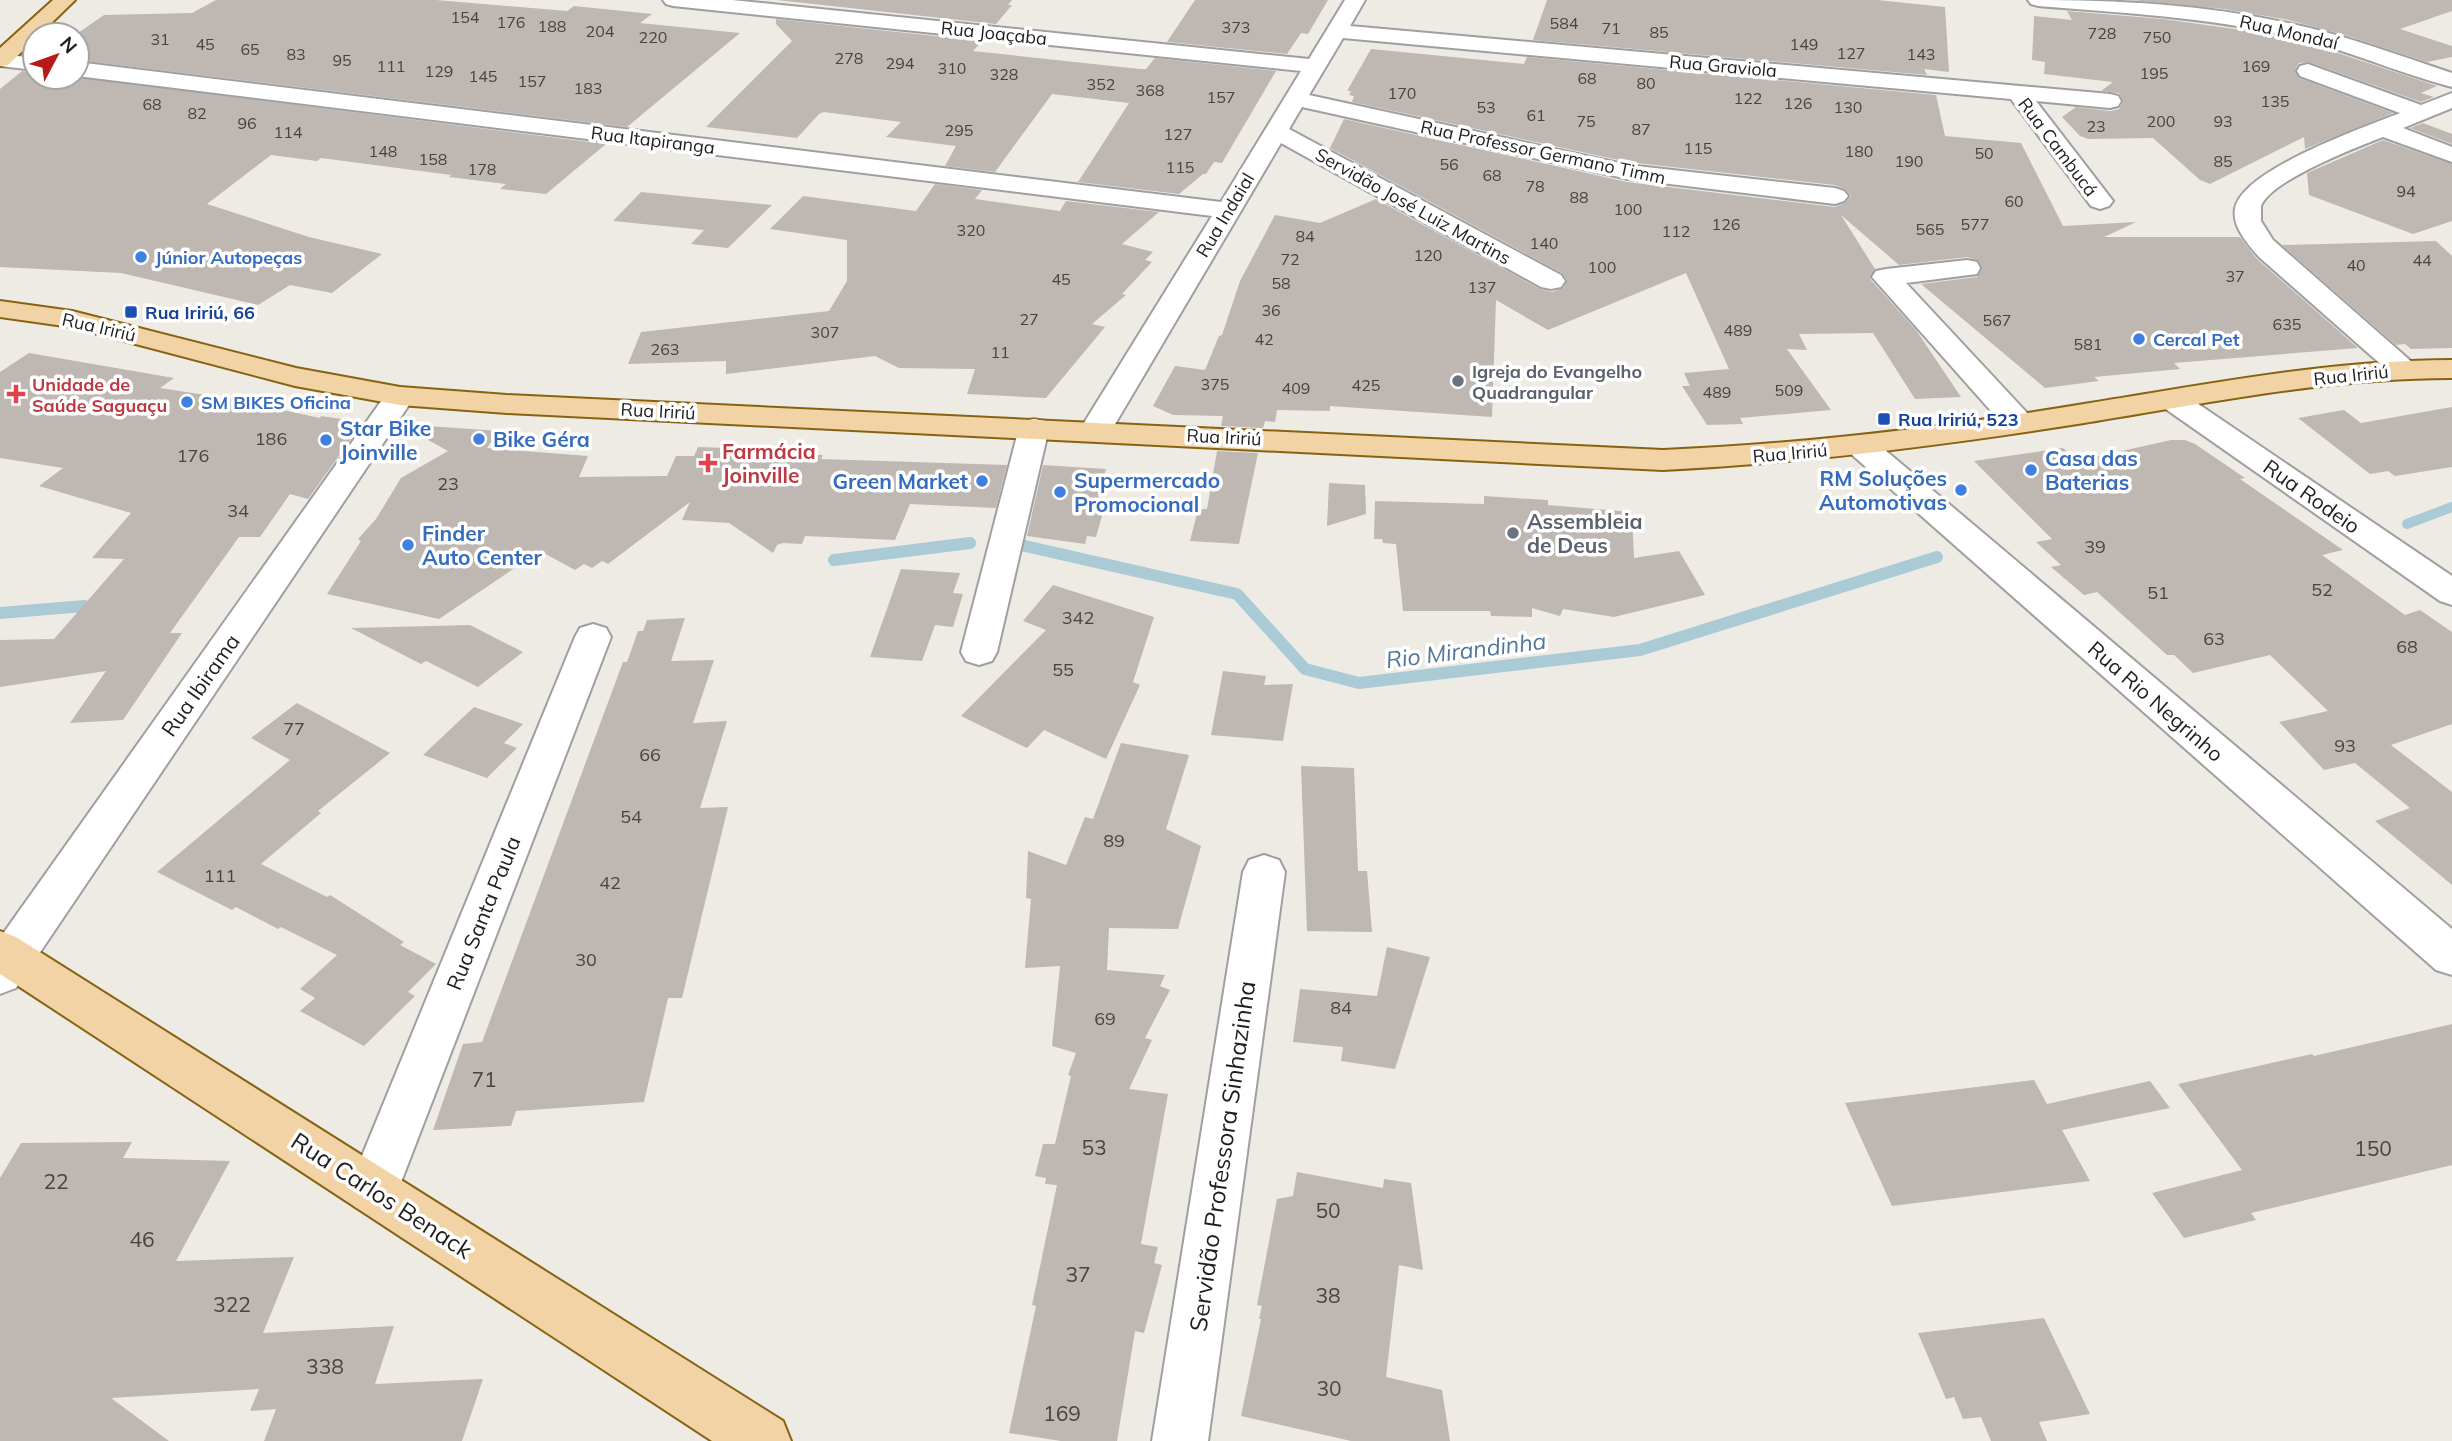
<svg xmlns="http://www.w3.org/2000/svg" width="2452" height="1441" font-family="Mulish,sans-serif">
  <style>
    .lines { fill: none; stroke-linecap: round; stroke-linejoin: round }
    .stream-far1 { stroke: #aacbd6; stroke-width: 10 }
    .stream { stroke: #aacbd6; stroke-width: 12 }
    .building { fill: #beb7b2 }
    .minor-casing { stroke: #9f9f9f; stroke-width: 4 }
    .major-casing { stroke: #876311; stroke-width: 4 }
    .minor { fill: #fff; fill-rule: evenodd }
    .major { fill: #f1d3a6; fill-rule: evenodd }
    .shop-dot { fill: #3f7fe0; stroke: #fff; stroke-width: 2.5 }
    .transit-dot { fill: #1a4fb4; stroke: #fff; stroke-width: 2.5 }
    .worship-dot { fill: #6b7280; stroke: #fff; stroke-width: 2.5 }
    .health-dot { fill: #e0444e; stroke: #fff; stroke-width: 2.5 }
    .labels { text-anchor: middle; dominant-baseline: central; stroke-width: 7; stroke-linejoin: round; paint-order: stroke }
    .far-number-label { font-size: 16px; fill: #464443 }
    .far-street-label { font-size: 18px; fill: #1e1e1e; stroke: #fff }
    .far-shop-label { font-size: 18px; font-weight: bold; fill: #366cbe; stroke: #fff; text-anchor: start }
    .far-transit-label { font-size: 18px; font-weight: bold; fill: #164399; stroke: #fff; text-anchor: start }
    .far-worship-label { font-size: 18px; font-weight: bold; fill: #5b616d; stroke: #fff; text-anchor: start }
    .far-health-label { font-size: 18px; font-weight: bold; fill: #be3a42; stroke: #fff; text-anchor: start }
    .number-label { font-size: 18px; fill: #464443 }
    .shop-label { font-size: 21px; font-weight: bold; fill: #366cbe; stroke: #fff; text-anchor: start }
    .health-label { font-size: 21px; font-weight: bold; fill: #be3a42; stroke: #fff; text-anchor: start }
    .street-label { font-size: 21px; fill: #1e1e1e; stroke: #fff }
    .worship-label { font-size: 21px; font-weight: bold; fill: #5b616d; stroke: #fff; text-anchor: start }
    .near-number-label { font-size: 21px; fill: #464443 }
    .water-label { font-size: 23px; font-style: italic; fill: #52759b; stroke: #fff }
    .near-street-label { font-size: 24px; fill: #1e1e1e; stroke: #fff }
  </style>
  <rect width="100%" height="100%" fill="#eeebe5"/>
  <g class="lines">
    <path class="stream-far1" d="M2407 524 2452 507"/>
    <path class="stream" d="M1025 546 1237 594 1305 669 1359 683 1640 650 1937 557
      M834 560 970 543
      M0 613 84 606"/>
  </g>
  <path class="building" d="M216 0H436L567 11 574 6 652 14 640 23 740 33 627 127 77 60 75 35 104 15 192 13Z
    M777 0H1012L1008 5H1012L996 24Z
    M1195 0H1328L1308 34 1301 33 1287 54 1167 42Z
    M1547 0H1877L1945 7 1949 72 1924 69 1927 75 1533 40Z
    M2132 0H2452V11L2400 29 2452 46V57L2427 62 2351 37 2289 20 2224 9Z
    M2067 11 2163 19 2257 32 2329 50 2437 86 2421 93 2434 97 2421 102 2309 62 2299 63 2295 70 2299 78 2393 113 2305 149 2304 137 2210 184 2200 180 2153 138 2088 139 2080 136 2062 117 2076 107 2111 111 2119 109 2123 102 2119 93 2101 91 2113 82 2044 74 2045 62 2032 60 2034 16 2072 20Z
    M776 19 982 41 973 51 1140 69H1146L1155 58 1276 71 1222 163 1214 162 1206 174H1203L1179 194 1078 182 1129 103 1052 94 995 172 945 166 956 146 886 137 901 122 824 112 819 114 797 138 706 127 792 41 776 24Z
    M1371 49 1524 64 1527 57 1936 95 1945 136 2021 143 2063 226 2136 222 2104 237H2240L2257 259 2358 348 2174 363 2180 369 2094 377 2099 381 2045 388 1921 284 1977 277 1982 269 1979 261 1967 257 1899 265 1841 215 1875 269 1870 279 1916 330 1961 397 1915 399 1873 333 1799 334 1807 350 1787 349 1831 410 1740 418 1743 424 1707 425 1682 386H1690L1684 373 1729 369 1686 273 1548 330 1496 300 1492 417 1330 406V411L1277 410 1275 422 1265 421 1263 428 1221 426 1223 416 1173 415 1153 406 1175 366 1205 370 1219 336 1222 335 1240 281 1275 215 1320 223 1376 199 1540 289 1552 292 1563 288 1567 280 1562 273 1330 148 1344 119 1627 182 1835 207 1845 203 1851 196 1845 189 1835 185 1628 162 1352 102 1354 96 1349 95 1351 91H1347Z
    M22 71 35 73V77H75L606 144 546 194 500 189 506 184 449 177 451 175 321 158 317 161 271 155 207 204 309 237 382 254 332 293 290 285 258 305 121 273 0 267V89Z
    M2423 123 2452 134V144L2410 128Z
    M2383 140 2452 164V221L2413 234 2309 195 2307 173Z
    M935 184 982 190 975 199 1060 211 1066 201 1159 212 1122 244 1153 252 1145 260 1152 262 1122 294 1126 295 1092 324 1105 327 1046 398 967 394 975 369 899 368 875 356 726 374V361L628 364 641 332 829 311 847 281V240L770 229 803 196 916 211Z
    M641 192 772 205 728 248 691 244 704 230 613 221Z
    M2436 241 2452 256V348L2411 349 2405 344 2396 345 2282 245Z
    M29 353 174 378 160 388 232 399 320 418 321 416 363 422 308 499 290 494 260 537H239L170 633H182L123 720 70 723 106 671 0 687V640L54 639 124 559 92 558 131 513 39 486 63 468 0 458V372Z
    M2452 407V467L2395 476 2388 471 2370 474 2298 418 2344 410 2361 423Z
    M399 424 499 431 487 448 588 456 579 477 667 476 676 456H694L698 447 760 449 756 452 823 455 821 459 1007 465 996 508 910 504 895 540 805 536 802 544 783 543 777 545 773 553 729 523 682 520 690 502 608 564 602 561 592 568 584 564 575 570 540 551 439 619 327 594 361 541 358 539 376 519 401 478 448 451Z
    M2171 440H2185L2195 444 2245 478 2240 479 2343 550 2322 555 2405 615 2420 610 2452 632V724L2391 745 2452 792V885L2375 821 2410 808 2355 763 2324 770 2279 722 2328 711 2270 655 2193 673 2174 655H2167L2097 592 2084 595 2051 567 2061 565 2036 542 2052 539 1974 461 2063 448 2077 461Z
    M1217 451 1258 453 1239 544 1190 541 1198 509H1207Z
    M1043 465 1106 469 1098 498H1107L1096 537 1087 536 1085 544 1027 536Z
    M1329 483 1365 485 1366 514 1327 526Z
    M1484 496 1548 500V505L1632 512 1634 558 1679 551 1705 595 1614 617 1563 609 1560 616 1532 608V617L1491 616 1490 611H1403L1396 544 1383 543 1382 539H1374L1375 501 1484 504Z
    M901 569 960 573 953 593 963 594 953 627 935 625 922 661 870 657Z
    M1053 585 1154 617 1133 682 1140 685 1106 759 1044 730 1027 748 961 716 1046 630 1023 621Z
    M685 618 671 661 714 660 693 723 727 721 700 808 728 807 682 998H668L644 1102 516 1111 511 1126 433 1130 463 1044 482 1042 623 662H627L638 631H643L647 620Z
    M470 625 523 652 478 687 426 661 421 664 351 628Z
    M1223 671 1266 676 1264 685 1293 684 1283 741 1211 735Z
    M297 703 390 753 318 811 321 813 261 864 327 897 330 895 404 942 400 945 436 964 408 992 415 996 364 1046 300 1011 315 998 300 989 337 955 281 927 278 929 236 907 232 910 157 872 290 760 251 738Z
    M474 707 523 724 504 743 517 748 487 778 423 755Z
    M1121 743 1189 755 1166 829 1201 846 1178 929 1109 928 1107 970 1165 975 1160 986 1170 990 1145 1038 1152 1040 1129 1089 1168 1094 1141 1244 1158 1247 1154 1263 1162 1265 1144 1333 1135 1331 1117 1441H1061L1009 1433 1036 1306 1032 1305 1057 1185 1045 1184 1046 1178 1035 1176 1043 1144H1055L1071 1076 1068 1075 1076 1053 1052 1046 1060 966 1025 968 1031 899 1026 898 1028 851 1066 865 1085 817 1093 819Z
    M1301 766 1354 768 1358 871H1367L1372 932 1307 931Z
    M1387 947 1430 957 1395 1069 1341 1061 1343 1047 1293 1042 1300 989 1377 996Z
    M2452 1024V1165L2251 1213 2256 1220 2184 1238 2152 1193 2242 1170 2178 1084 2312 1054 2314 1056Z
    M2034 1080 2047 1104 2150 1081 2170 1108 2062 1130 2090 1181 1892 1206 1845 1103Z
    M132 1142 123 1158 230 1161 176 1261 294 1257 263 1333 394 1326 375 1384 483 1379 462 1441H264L276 1409 250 1411 259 1389 111 1398 169 1441H0V1178L21 1143Z
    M1297 1172 1383 1188 1384 1179 1411 1183 1423 1270 1399 1265 1386 1377 1442 1390 1450 1441H1351L1241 1416 1261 1319H1259L1262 1306 1257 1305 1277 1199 1293 1196Z
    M2044 1318 2090 1414 2039 1422 2047 1441H1991L1981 1417 1963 1419 1954 1397 1946 1399 1918 1333Z"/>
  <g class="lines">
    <g class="minor-casing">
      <path id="minor" d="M663 0H732L1309 59 1345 0H1365L1350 26 2110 94 2118 96 2121 101 2118 106 2110 108 2036 101 2113 201 2109 206 2100 209 2091 206 2011 99 1343 38 1309 95 1628 165 1835 188 1844 191 1848 196 1844 201 1835 204 1628 179 1302 107 1289 129 1561 275 1565 281 1561 287 1551 289 1541 287 1281 143 1111 431 1106 438 1095 440 1084 438 1079 431 1212 216 77 76V62L1221 202 1301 71 673 6 666 4Z
        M2028 0C2116 0 2202 4 2288 23 2344 35 2398 55 2452 73V87C2397 73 2344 48 2288 36 2206 17 2122 13 2038 6L2031 4Z
        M0 54 35 58V70L0 66Z
        M2308 64 2421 105 2452 93V108L2403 128 2452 147V162L2383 137C2355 148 2271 180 2261 206V221L2273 240 2413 363 2418 369 2413 375 2403 378 2393 375 2259 257C2248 244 2232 227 2235 209 2241 170 2365 127 2400 113L2300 76 2297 71 2300 66Z
        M1967 260 1977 262 1980 268 1977 274 1906 283 2029 415 2033 422 2029 429 2018 431 2007 429 1872 277 1876 271 1886 269Z
        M400 387 411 390 415 396 16 988 0 994V938L389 390Z
        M2171 390 2182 393 2452 576V605L2440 601 2160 405 2156 399 2160 393Z
        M1034 419 1045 421 1049 428 997 652 992 661 979 665 966 661 961 652 1019 428 1023 421Z
        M1861 436 1872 439 2452 929V975L2436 970 1850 453 1845 446 1850 439Z
        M593 624 606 628 611 637 398 1190 391 1207 373 1215 355 1207 348 1190 575 637 580 628Z
        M1264 855 1279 860 1285 872 1208 1441H1152L1243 872 1249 860Z"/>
    </g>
    <g class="major-casing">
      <path id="major" d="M53 0H75L39 35H35V39L8 65 0 66V48Z
        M0 301 72 311 296 368 400 387 507 395 1663 450C1805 444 1944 427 2084 404 2206 385 2329 360 2452 360V378C2329 378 2206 403 2084 423 1944 445 1805 463 1663 470L507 413 400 405 295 386 71 327 0 317Z
        M0 931 16 937 783 1421 791 1441H712L0 974Z"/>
    </g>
    <use href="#minor" class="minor"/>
    <use href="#major" class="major"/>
  </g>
  <g class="shop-dot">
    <circle cx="141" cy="257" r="7"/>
    <circle cx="2139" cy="339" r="7"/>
    <circle cx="187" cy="402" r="7"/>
    <circle cx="479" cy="439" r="7"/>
    <circle cx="326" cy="440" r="7"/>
    <circle cx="2031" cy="470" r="7"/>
    <circle cx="982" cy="481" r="7"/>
    <circle cx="1961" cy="490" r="7"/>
    <circle cx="1060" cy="492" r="7"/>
    <circle cx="408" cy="545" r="7"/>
  </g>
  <g class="transit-dot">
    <rect x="124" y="305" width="14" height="14" rx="3.5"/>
    <rect x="1877" y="412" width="14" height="14" rx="3.5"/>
  </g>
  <g class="worship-dot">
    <circle cx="1458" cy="381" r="7"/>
    <circle cx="1513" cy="533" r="7"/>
  </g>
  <g class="health-dot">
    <path d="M12.5 383.5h7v7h7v7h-7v7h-7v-7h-7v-7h7z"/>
    <path d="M704.5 452.5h7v7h7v7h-7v7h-7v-7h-7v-7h7z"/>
  </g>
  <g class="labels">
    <g class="far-number-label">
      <text x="465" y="17">154</text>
      <text x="511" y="22">176</text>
      <text x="1564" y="23">584</text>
      <text x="552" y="26">188</text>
      <text x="1236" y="27">373</text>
      <text x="1611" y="28">71</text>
      <text x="600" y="31">204</text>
      <text x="1659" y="32">85</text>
      <text x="2102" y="33">728</text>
      <text x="653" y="37">220</text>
      <text x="2157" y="37">750</text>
      <text x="160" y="39">31</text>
      <text x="205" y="44">45</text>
      <text x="1804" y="44">149</text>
      <text x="250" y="49">65</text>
      <text x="1851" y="53">127</text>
      <text x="296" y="54">83</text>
      <text x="1921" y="54">143</text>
      <text x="849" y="58">278</text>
      <text x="342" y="60">95</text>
      <text x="900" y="63">294</text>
      <text x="391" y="66">111</text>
      <text x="2256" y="66">169</text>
      <text x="952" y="68">310</text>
      <text x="439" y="71">129</text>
      <text x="2154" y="73">195</text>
      <text x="1004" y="74">328</text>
      <text x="483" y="76">145</text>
      <text x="1587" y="78">68</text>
      <text x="532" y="81">157</text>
      <text x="1646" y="83">80</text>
      <text x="1101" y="84">352</text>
      <text x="588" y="88">183</text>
      <text x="1150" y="90">368</text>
      <text x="1402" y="93">170</text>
      <text x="1221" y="97">157</text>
      <text x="1748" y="98">122</text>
      <text x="2275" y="101">135</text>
      <text x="1798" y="103">126</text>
      <text x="152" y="104">68</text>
      <text x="1486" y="107">53</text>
      <text x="1848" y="107">130</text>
      <text x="197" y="113">82</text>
      <text x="1536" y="115">61</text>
      <text x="1586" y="121">75</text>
      <text x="2161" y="121">200</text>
      <text x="2223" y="121">93</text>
      <text x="247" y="123">96</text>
      <text x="2096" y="126">23</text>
      <text x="1641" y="129">87</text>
      <text x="959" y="130">295</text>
      <text x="288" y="132">114</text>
      <text x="1178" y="134">127</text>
      <text x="1698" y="148">115</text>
      <text x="383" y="151">148</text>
      <text x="1859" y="151">180</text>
      <text x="1984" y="153">50</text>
      <text x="433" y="159">158</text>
      <text x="1909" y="161">190</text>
      <text x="2223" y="161">85</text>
      <text x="1449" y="164">56</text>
      <text x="1180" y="167">115</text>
      <text x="482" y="169">178</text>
      <text x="1492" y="175">68</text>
      <text x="1535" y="186">78</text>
      <text x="2406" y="191">94</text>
      <text x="1579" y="197">88</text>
      <text x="2014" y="201">60</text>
      <text x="1628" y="209">100</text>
      <text x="1726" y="224">126</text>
      <text x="1975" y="224">577</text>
      <text x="1930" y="229">565</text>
      <text x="971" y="230">320</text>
      <text x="1676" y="231">112</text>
      <text x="1305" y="236">84</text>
      <text x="1544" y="243">140</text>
      <text x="1428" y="255">120</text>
      <text x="1290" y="259">72</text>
      <text x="2422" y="260">44</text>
      <text x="2356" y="265">40</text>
      <text x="1602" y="267">100</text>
      <text x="2235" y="276">37</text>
      <text x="1061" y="279">45</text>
      <text x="1281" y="283">58</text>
      <text x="1482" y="287">137</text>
      <text x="1271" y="310">36</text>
      <text x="1029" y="319">27</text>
      <text x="1997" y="320">567</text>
      <text x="2287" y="324">635</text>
      <text x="1738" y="330">489</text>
      <text x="825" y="332">307</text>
      <text x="1264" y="339">42</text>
      <text x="2088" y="344">581</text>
      <text x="665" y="349">263</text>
      <text x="1000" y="352">11</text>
      <text x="1215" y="384">375</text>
      <text x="1366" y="385">425</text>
      <text x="1296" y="388">409</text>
      <text x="1789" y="390">509</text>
      <text x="1717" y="392">489</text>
    </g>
    <g class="far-street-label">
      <text transform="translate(2289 32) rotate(13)">Rua Mondaí</text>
      <text transform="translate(994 33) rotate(6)">Rua Joaçaba</text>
      <text transform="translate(1723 66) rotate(5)">Rua Graviola</text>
      <text transform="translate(653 140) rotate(7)">Rua Itapiranga</text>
      <text transform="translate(2058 147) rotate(53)">Rua Cambucá</text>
      <text transform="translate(1543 152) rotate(12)">Rua Professor Germano Timm</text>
      <text transform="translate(1413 206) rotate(29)">Servidão José Luiz Martins</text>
      <text transform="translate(1225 215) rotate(-59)">Rua Indaial</text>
      <text transform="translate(99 327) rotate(13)">Rua Iririú</text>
      <text transform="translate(2351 375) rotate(-6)">Rua Iririú</text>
      <text transform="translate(658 411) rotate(3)">Rua Iririú</text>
      <text transform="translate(1224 437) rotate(3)">Rua Iririú</text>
      <text transform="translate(1790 453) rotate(-5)">Rua Iririú</text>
    </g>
    <g class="far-shop-label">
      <text x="155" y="257">Júnior Autopeças</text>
      <text x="2153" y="339">Cercal Pet</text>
      <text x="201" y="402">SM BIKES Oficina</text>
    </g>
    <g class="far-transit-label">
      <text x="145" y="312">Rua Iririú, 66</text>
      <text x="1898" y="419">Rua Iririú, 523</text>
    </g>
    <g class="far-worship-label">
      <text x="1472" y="371">Igreja do Evangelho<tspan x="1472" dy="21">Quadrangular</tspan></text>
    </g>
    <g class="far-health-label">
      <text x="32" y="384">Unidade de<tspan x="32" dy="21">Saúde Saguaçu</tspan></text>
    </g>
    <g class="number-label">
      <text x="271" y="438">186</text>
      <text x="193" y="455">176</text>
      <text x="448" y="483">23</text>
      <text x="238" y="510">34</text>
      <text x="2095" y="546">39</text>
      <text x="2322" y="589">52</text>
      <text x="2158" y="592">51</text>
      <text x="1078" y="617">342</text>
      <text x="2214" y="638">63</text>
      <text x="2407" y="646">68</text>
      <text x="1063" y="669">55</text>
      <text x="294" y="728">77</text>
      <text x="2345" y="745">93</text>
      <text x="650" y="754">66</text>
      <text x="631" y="816">54</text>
      <text x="1114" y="840">89</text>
      <text x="220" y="875">111</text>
      <text x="610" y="882">42</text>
      <text x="586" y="959">30</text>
      <text x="1341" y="1007">84</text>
      <text x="1105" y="1018">69</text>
    </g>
    <g class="shop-label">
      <text x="340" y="428">Star Bike<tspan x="340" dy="24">Joinville</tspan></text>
      <text x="493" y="439">Bike Géra</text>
      <text x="2045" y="458">Casa das<tspan x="2045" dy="24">Baterias</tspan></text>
      <text x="1947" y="478" text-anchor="end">RM Soluções<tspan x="1947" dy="24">Automotivas</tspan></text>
      <text x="1074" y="480">Supermercado<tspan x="1074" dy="24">Promocional</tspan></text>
      <text x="968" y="481" text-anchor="end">Green Market</text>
      <text x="422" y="533">Finder<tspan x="422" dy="24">Auto Center</tspan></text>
    </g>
    <g class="health-label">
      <text x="722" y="451">Farmácia<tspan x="722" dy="24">Joinville</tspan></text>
    </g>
    <g class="street-label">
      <text transform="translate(2312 496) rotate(35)">Rua Rodeio</text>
      <text transform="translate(200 685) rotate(-55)">Rua Ibirama</text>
      <text transform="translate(2156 701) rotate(41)">Rua Rio Negrinho</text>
      <text transform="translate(483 913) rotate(-68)">Rua Santa Paula</text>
    </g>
    <g class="worship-label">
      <text x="1527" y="521">Assembleia<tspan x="1527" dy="24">de Deus</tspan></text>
    </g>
    <g class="near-number-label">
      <text x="484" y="1079">71</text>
      <text x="1094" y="1147">53</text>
      <text x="2373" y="1148">150</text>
      <text x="56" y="1181">22</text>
      <text x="1328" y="1210">50</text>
      <text x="142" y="1239">46</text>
      <text x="1078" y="1274">37</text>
      <text x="1328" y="1295">38</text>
      <text x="232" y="1304">322</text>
      <text x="325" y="1366">338</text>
      <text x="1329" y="1388">30</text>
      <text x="1062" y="1413">169</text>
    </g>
    <g class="water-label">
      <text transform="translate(1466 650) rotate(-7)">Rio Mirandinha</text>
    </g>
    <g class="near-street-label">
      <text transform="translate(1222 1156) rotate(-82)">Servidão Professora Sinhazinha</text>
      <text transform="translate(382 1195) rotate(33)">Rua Carlos Benack</text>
    </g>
  </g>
  <g transform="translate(56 56) rotate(49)"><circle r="33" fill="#ffffff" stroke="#a5a5a5" stroke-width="2"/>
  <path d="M0-5L12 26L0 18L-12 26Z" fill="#b51a17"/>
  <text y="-10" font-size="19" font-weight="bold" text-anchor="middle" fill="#1e1e1e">N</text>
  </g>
</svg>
